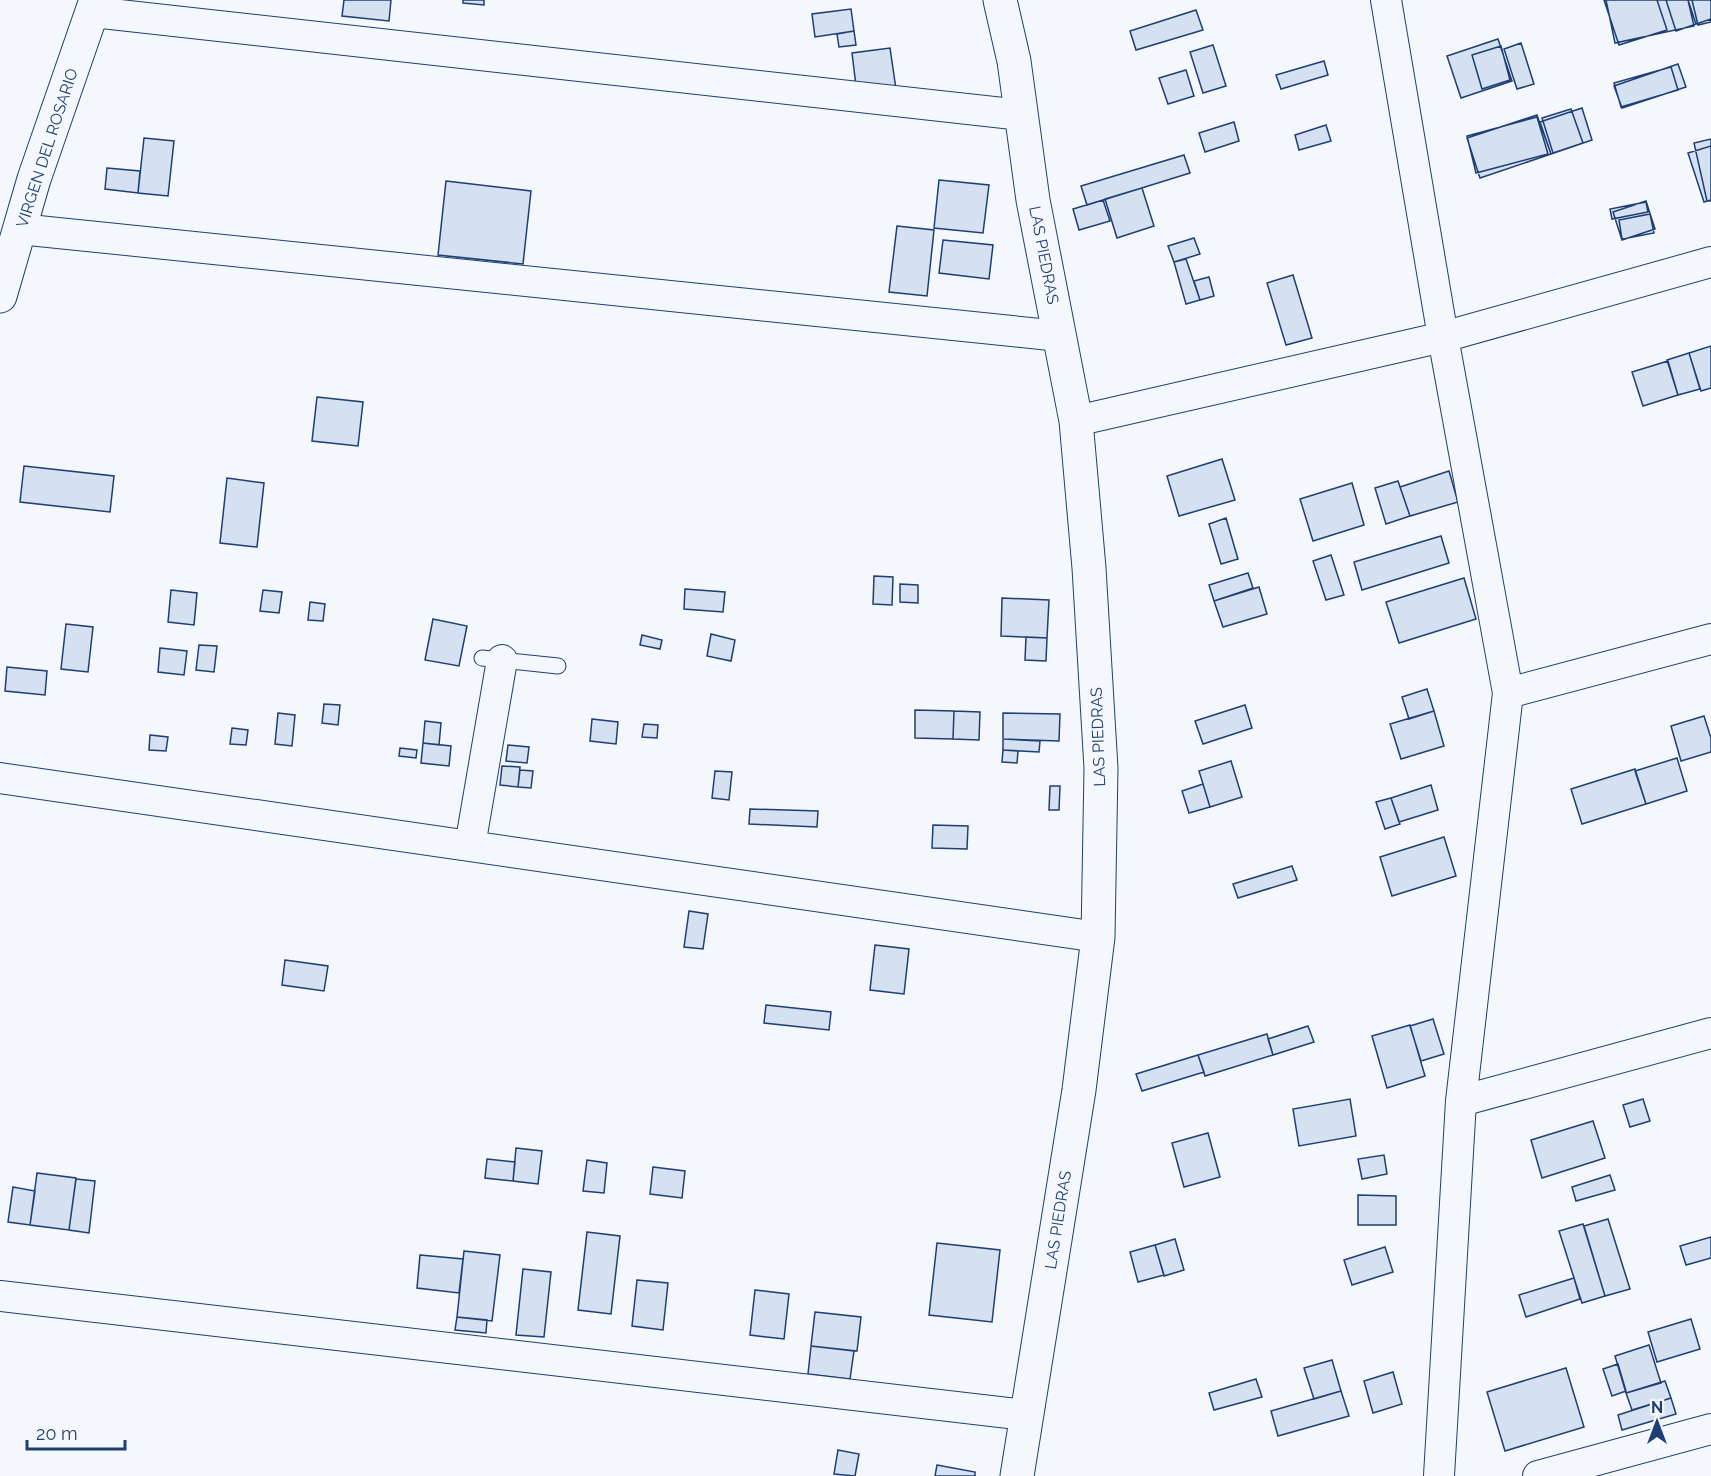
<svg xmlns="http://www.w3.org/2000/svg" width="1711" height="1476" font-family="Raleway,sans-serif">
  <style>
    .building { fill: #d5e0f0; stroke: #1d3f73; stroke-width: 1.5 }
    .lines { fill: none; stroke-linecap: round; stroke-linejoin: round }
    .lane-casing { stroke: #1d3f73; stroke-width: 17 }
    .street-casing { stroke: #1d3f73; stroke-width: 32 }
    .secondary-casing { stroke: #1d3f73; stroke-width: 35 }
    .lane { stroke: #f4f7fb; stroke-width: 15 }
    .street { stroke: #f4f7fb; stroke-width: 30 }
    .secondary { stroke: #f4f7fb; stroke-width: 33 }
    .labels { text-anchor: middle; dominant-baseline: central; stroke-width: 4.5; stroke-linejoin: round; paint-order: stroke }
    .street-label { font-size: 16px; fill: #1d3f73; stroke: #f4f7fb }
  </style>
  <rect width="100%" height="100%" fill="#f4f7fb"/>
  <path class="building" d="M344 0H391L389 21 342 16Z
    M463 0H484V5L463 3Z
    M1604 0H1657L1667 30 1619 45Z
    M1606 0H1688L1694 26 1615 43Z
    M1666 0H1688L1696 24 1676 31Z
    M1688 0H1711V19L1696 24Z
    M1692 0H1711V22L1698 25Z
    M851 9 854 31 815 37 812 14Z
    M1196 10 1203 30 1136 50 1130 31Z
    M854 31 856 45 839 47 837 34Z
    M1498 39 1512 81 1461 98 1447 56Z
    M1521 43 1534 84 1517 89 1504 49Z
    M1213 45 1226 86 1203 93 1190 52Z
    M1501 46 1510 80 1482 89 1472 55Z
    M890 48 896 89 857 94 852 53Z
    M1324 61 1328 75 1281 89 1276 75Z
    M1678 64 1686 87 1622 108 1614 86Z
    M1671 67 1678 90 1621 107 1614 83Z
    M1186 70 1194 96 1168 104 1159 78Z
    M1582 108 1592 140 1551 154 1540 122Z
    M1571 109 1583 143 1553 153 1542 118Z
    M1537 115 1551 154 1480 178 1467 138Z
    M1537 117 1548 154 1476 173 1467 136Z
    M1234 122 1239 141 1205 152 1199 133Z
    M1326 125 1331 141 1299 150 1295 135Z
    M144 138 174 141 168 196 138 193Z
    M1711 139V201H1707L1694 143Z
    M1711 146V200L1704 202 1688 153Z
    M1184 155 1190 173 1087 205 1081 186Z
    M107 168 140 171 138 193 105 189Z
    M939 180 989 185 983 233 934 228Z
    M446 181 531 191 523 264 438 255Z
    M1142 188 1154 226 1117 238 1105 199Z
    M1103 200 1110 221 1079 230 1073 209Z
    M1646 201 1655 229 1622 240 1613 212Z
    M1646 202 1648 212 1612 219 1610 209Z
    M1650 214 1654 233 1622 239 1619 220Z
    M897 226 934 230 927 296 889 292Z
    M1194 238 1200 254 1174 262 1168 246Z
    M943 240 993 245 989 279 939 273Z
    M1186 259 1200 300 1186 304 1174 262Z
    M1293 275 1312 338 1286 345 1267 283Z
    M1209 277 1214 296 1200 300 1194 281Z
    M1711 346V388L1701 391 1689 353Z
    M1689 353 1700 389 1678 395 1667 360Z
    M1668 361 1678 395 1643 406 1632 372Z
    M317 397 363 402 358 446 312 441Z
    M1222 459 1235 500 1179 516 1167 476Z
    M24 466 114 476 110 512 20 502Z
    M1449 471 1458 502 1410 516 1400 487Z
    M227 478 264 483 257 547 220 543Z
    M1398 481 1410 516 1386 524 1375 488Z
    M1352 483 1364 525 1313 541 1300 499Z
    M1226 518 1238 559 1221 564 1209 524Z
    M1441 536 1449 563 1362 590 1354 562Z
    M1331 555 1344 595 1326 600 1313 561Z
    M1248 573 1253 588 1214 601 1209 585Z
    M874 576 893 577 892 605 873 604Z
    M1464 578 1476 619 1399 643 1386 602Z
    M900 584 918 585V603L900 602Z
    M1259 587 1267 614 1223 627 1214 601Z
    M685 589 725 592 723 612 684 609Z
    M171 590 197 593 194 625 168 622Z
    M263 590 282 592 279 613 260 611Z
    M1002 598 1049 600 1047 638 1001 636Z
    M310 602 325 604 323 621 308 620Z
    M433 619 467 626 459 666 425 660Z
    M66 624 93 627 88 672 61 669Z
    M711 634 735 640 731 661 707 656Z
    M642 635 662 640 660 649 640 645Z
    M1026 637 1047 638 1046 661 1025 660Z
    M199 645 217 646 214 672 196 670Z
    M160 648 187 651 184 675 158 672Z
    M7 667 47 671 45 695 5 691Z
    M1427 689 1434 711 1409 719 1402 697Z
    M324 704 340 705 338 725 322 723Z
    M1245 705 1252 728 1203 744 1195 721Z
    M915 710 954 711 953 739 915 738Z
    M954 711 980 712 979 740 953 739Z
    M1434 711 1444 746 1401 759 1390 724Z
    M278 713 295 715 292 746 275 744Z
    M1003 713 1060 714 1059 741 1003 739Z
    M1704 716 1711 738V752L1681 761 1671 726Z
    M592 719 618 722 616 744 590 741Z
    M425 721 441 723 439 745 423 743Z
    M644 724 658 725 657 738 642 737Z
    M232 728 248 730 246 745 230 744Z
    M150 735 168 737 166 751 149 750Z
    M1003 739 1040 741 1039 752 1003 750Z
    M423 743 451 746 449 766 421 763Z
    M508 745 529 747 527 763 506 761Z
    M400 748 417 750 416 758 399 756Z
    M1003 750 1018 751 1017 763 1002 762Z
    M1677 758 1687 791 1646 804 1635 771Z
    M1231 761 1242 797 1210 807 1199 771Z
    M502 766 520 767 518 787 500 785Z
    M1635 769 1646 804 1582 824 1571 789Z
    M520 770 533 771 531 788 518 787Z
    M715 771 732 772 729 800 712 798Z
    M1203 784 1210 807 1189 813 1182 791Z
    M1431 785 1438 810 1399 822 1391 798Z
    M1050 786H1060L1059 810H1049Z
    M1391 798 1400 824 1385 829 1376 802Z
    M750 809 818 811 817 827 749 824Z
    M933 825 968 826 967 849 932 848Z
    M1444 837 1456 876 1392 896 1380 857Z
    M1292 866 1297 880 1238 898 1233 884Z
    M689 911 708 914 703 949 684 947Z
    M875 945 909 949 904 994 870 990Z
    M285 960 328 966 324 991 282 985Z
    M766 1005 831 1012 829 1030 764 1023Z
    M1433 1019 1444 1054 1421 1061 1410 1026Z
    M1410 1025 1425 1076 1387 1088 1372 1036Z
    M1308 1026 1314 1042 1273 1055 1268 1039Z
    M1267 1034 1273 1055 1205 1076 1198 1055Z
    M1198 1055 1204 1072 1142 1091 1136 1074Z
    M1350 1099 1356 1136 1299 1146 1293 1109Z
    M1643 1099 1650 1121 1630 1127 1623 1105Z
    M1593 1121 1605 1158 1542 1178 1531 1140Z
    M1208 1133 1220 1177 1184 1187 1172 1143Z
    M516 1148 542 1151 538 1184 513 1181Z
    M1384 1155 1387 1174 1362 1179 1358 1159Z
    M487 1159 515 1162 513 1181 485 1178Z
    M587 1160 607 1163 604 1193 583 1191Z
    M653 1167 685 1171 682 1198 650 1194Z
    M37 1173 76 1178 69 1230 30 1225Z
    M1610 1175 1615 1190 1576 1201 1572 1187Z
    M76 1179 95 1181 89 1233 69 1230Z
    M13 1187 35 1191 30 1225 8 1222Z
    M1358 1195 1396 1196V1225H1358Z
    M1608 1219 1630 1289 1605 1296 1584 1226Z
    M1583 1224 1605 1296 1582 1303 1559 1231Z
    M587 1232 620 1236 611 1314 578 1310Z
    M1711 1237V1258L1686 1265 1680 1246Z
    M1175 1239 1184 1270 1164 1276 1155 1245Z
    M937 1243 1000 1250 992 1322 929 1315Z
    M1155 1245 1164 1275 1138 1282 1130 1252Z
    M1385 1247 1393 1272 1352 1285 1344 1260Z
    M464 1251 500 1255 492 1321 457 1317Z
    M420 1255 463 1259 459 1293 417 1288Z
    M523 1269 551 1272 544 1337 516 1335Z
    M1574 1278 1580 1299 1526 1317 1519 1295Z
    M637 1280 668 1283 663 1330 632 1326Z
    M755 1290 789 1294 784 1339 750 1335Z
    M815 1312 861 1317 857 1351 811 1346Z
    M457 1317 487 1320 486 1333 455 1330Z
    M1691 1319 1700 1349 1657 1362 1648 1332Z
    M1649 1345 1661 1383 1626 1393 1615 1356Z
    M811 1346 854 1351 850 1379 808 1374Z
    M1332 1360 1341 1391 1314 1399 1304 1368Z
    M1618 1364 1626 1391 1612 1396 1603 1369Z
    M1566 1368 1584 1427 1505 1451 1487 1392Z
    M1393 1372 1402 1404 1373 1413 1364 1381Z
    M1256 1379 1262 1397 1214 1410 1209 1393Z
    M1665 1381 1671 1398 1632 1410 1626 1393Z
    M1341 1391 1349 1416 1278 1436 1271 1411Z
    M1671 1398 1676 1414 1622 1430 1618 1415Z
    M838 1450 859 1454 855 1476 834 1474Z
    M937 1465 975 1472V1476H935Z"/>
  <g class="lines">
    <g class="lane-casing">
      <path id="lane" d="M482 658 558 666"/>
    </g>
    <g class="street-casing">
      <path id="street" d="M1386 0 1443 337 1508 693 1461 1101 1439 1476
        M93 12 1021 115
        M19 229 1060 336
        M1076 421 1443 337 1711 262
        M1508 693 1711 639
        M0 778 1098 937
        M470 846 502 660
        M1461 1101 1711 1033
        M0 1296 1026 1415
        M1538 1476 1711 1429"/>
    </g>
    <g class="secondary-casing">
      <path id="secondary" d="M1000 0 1014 61 1033 200 1076 421 1089 568 1101 768 1098 937 1079 1090 1017 1476
        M0 296 34 179 96 0"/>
    </g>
    <use href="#lane" class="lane"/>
    <use href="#street" class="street"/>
    <use href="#secondary" class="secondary"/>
  </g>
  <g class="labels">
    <g class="street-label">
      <text transform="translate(47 148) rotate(-72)">VIRGEN DEL ROSARIO</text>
      <text transform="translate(1044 255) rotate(79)">LAS PIEDRAS</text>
      <text transform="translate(1098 737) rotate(-92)">LAS PIEDRAS</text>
      <text transform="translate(1058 1220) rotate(-81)">LAS PIEDRAS</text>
    </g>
  </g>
  <g transform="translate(1657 1422)" stroke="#f4f7fb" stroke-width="4.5" paint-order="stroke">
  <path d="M0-4.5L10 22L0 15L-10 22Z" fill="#1d3f73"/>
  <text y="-9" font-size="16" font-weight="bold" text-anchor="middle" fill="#1d3f73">N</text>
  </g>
  <path d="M27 1440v9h98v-9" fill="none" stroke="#1d3f73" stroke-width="3"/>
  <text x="36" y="1440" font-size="18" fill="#1d3f73" stroke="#f4f7fb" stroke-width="4.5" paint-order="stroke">20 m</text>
</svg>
